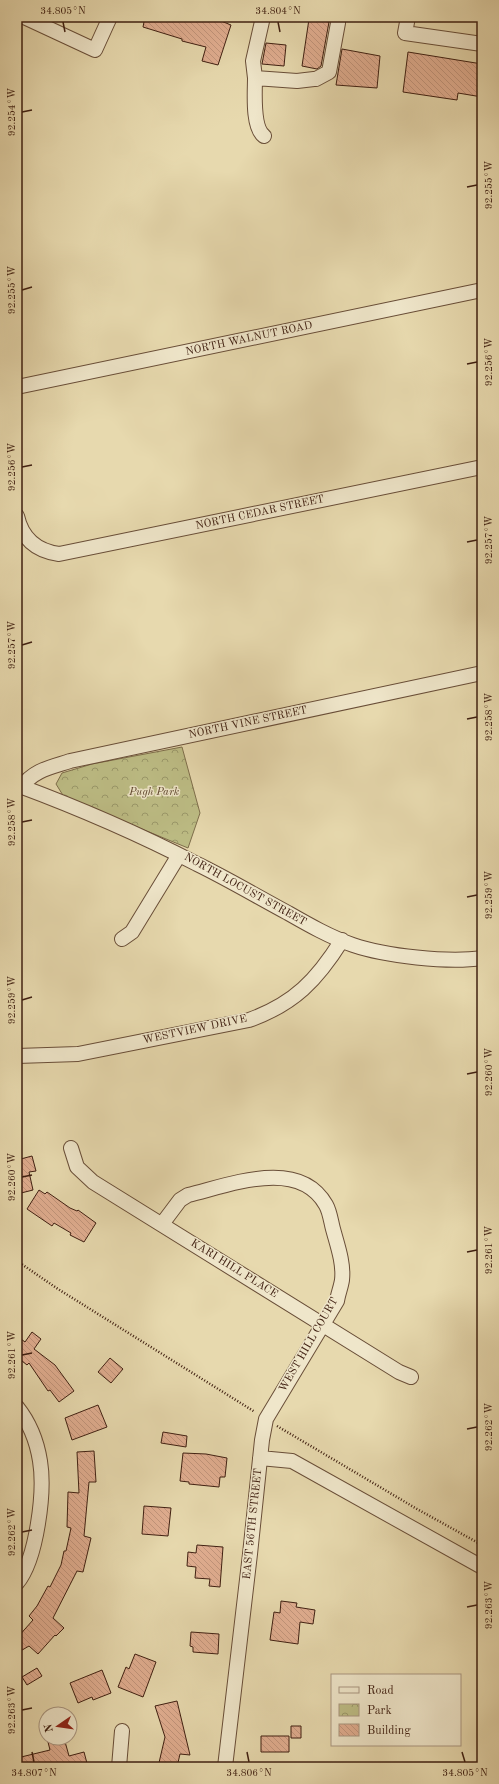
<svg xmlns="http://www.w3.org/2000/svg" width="499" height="1784" font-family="'Old Standard TT',serif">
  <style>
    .park { fill: url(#park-crowns); stroke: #7e6e4b }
    .building { fill: url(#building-back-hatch); stroke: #3f1f11 }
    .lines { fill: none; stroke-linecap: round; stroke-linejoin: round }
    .minor-casing { stroke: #694e38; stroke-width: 16 }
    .path { stroke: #3f1f11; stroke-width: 2.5; stroke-dasharray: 1 2; stroke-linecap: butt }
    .minor { stroke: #efe6ca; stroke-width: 14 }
    .ticks { fill: none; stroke: #3f1f11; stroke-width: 1.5 }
    .labels { text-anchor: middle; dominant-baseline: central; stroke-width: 3; stroke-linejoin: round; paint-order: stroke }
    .street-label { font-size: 11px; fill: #3f1f11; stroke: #efe6ca }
    .park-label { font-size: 11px; font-style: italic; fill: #5e462e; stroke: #efe6ca }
    .neatline { fill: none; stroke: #3f1f11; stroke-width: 1.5 }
    .ticks-label { font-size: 10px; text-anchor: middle; fill: #3f1f11 }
  </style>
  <defs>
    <pattern id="park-crowns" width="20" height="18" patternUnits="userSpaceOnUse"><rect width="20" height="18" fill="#bdbd85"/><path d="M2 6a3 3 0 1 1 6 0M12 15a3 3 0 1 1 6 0" fill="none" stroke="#9b996b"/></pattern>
    <pattern id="building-back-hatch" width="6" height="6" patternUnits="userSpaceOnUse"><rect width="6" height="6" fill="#e1ae91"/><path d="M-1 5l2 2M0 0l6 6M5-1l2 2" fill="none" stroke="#c2957c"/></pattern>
  </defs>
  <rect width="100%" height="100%" fill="#e7d9ae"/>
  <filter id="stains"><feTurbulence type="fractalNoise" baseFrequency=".005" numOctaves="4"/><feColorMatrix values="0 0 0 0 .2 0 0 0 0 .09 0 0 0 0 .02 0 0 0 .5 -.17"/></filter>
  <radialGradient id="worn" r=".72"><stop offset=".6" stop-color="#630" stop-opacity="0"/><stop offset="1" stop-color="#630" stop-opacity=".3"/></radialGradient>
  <path class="park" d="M182 747 200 813 188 848 64 797 56 784 62 773 92 764Z"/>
  <path class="building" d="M145 17H211L231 25 218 65 202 61 206 47 182 41V39L143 27Z
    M309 19 329 22 321 66 317 69 302 66Z
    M266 43 286 45 284 66 262 64Z
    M342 49 380 56 377 88 336 85Z
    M408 52 482 64V97L458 93 457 100 403 92Z
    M32 1156 36 1171 29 1172 33 1190 17 1194V1160Z
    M39 1190 45 1194 47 1192 70 1208 77 1211 78 1210 96 1223 84 1242 70 1235 71 1233 54 1223 52 1226 27 1209Z
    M32 1332 41 1339 34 1349 55 1365 74 1391 59 1402 50 1390 48 1391 29 1363 27 1365 17 1357V1336L25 1342Z
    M110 1358 123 1369 111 1383 98 1372Z
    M98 1405 107 1427 72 1440 65 1418Z
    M163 1432 187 1436 186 1447 161 1443Z
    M94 1451 96 1482H89L84 1536 91 1538 83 1572 77 1571 53 1618 64 1628 56 1636 55 1635 38 1654 29 1646 17 1653V1638L33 1620 29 1616 37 1606 48 1586 50 1587 61 1565 64 1551H66L71 1528 67 1527 68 1492 79 1493 77 1452Z
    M183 1453 206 1454 227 1458 225 1477H220L219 1487 189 1484V1482L180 1481Z
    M144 1506 171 1508 168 1536 142 1534Z
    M197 1545 223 1547 220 1587 209 1586 210 1579 195 1578 196 1567 187 1566 188 1552 196 1553Z
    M281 1601 297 1603 296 1607 315 1610 313 1624 300 1622 298 1644 270 1640 274 1612 280 1613Z
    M191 1632 219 1634 218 1654 193 1652V1647L190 1646Z
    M135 1654 156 1662 143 1697 118 1687 126 1667 129 1669Z
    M37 1668 42 1676 27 1685 22 1677Z
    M102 1670 111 1693 93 1700 92 1697 78 1703 70 1683Z
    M177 1701 190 1755 180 1754 177 1767H158L165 1737 155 1706Z
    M291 1726H301V1738H291Z
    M261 1736H289V1752H261Z
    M47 1738H64L69 1756 84 1752 88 1767H17V1758L50 1750Z"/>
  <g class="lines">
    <g class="minor-casing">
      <path id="minor" d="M24 17 95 50 110 17
        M263 17 253 61 255 78 297 81 314 79
        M408 17 405 33 482 44
        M255 78C255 92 252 127 264 136
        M316 79 329 72 338 23 337 17
        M17 387 482 290
        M17 516C22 539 37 551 59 554L482 467
        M17 785C79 808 139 834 197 864 228 879 258 897 288 913 309 925 330 937 353 945 385 956 448 963 482 958
        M22 787C33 770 52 767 70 761L482 673
        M122 939 132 932 179 855
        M17 1056 78 1054 249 1020C294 1004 317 980 342 940
        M71 1148 77 1167 93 1182 399 1372 411 1377
        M162 1224 180 1200 188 1195C230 1185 299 1157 326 1205 330 1212 331 1222 333 1229 337 1244 344 1263 342 1280 341 1287 338 1294 337 1301L266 1419 262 1440 250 1554 225 1767
        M17 1407C29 1422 37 1442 40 1461 45 1491 37 1559 17 1583
        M260 1458 292 1461 482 1567
        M119 1767 122 1731"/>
    </g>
    <path class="path" d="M17 1261 58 1289 255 1412
      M277 1426 417 1509 482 1545"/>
    <use href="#minor" class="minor"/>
  </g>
  <path class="ticks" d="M63 22 65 32M278 22 280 32M22 112 32 110M467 187 477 185M22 290 32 287M467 364 477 362M22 467 32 465M467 542 477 540M22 645 32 642M467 719 477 717M22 822 32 820M467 897 477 895M22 1000 32 997M467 1074 477 1072M22 1177 32 1175M467 1252 477 1250M22 1355 32 1353M467 1429 477 1427M22 1532 32 1530M467 1607 477 1605M22 1710 32 1708M32 1752 34 1762M247 1752 249 1762M462 1752 465 1762"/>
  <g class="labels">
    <g class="street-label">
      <text transform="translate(249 339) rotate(-12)">NORTH WALNUT ROAD</text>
      <text transform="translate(260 513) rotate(-12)">NORTH CEDAR STREET</text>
      <text transform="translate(248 723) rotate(-12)">NORTH VINE STREET</text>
      <text transform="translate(245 890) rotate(29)">NORTH LOCUST STREET</text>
      <text transform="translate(195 1030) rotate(-12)">WESTVIEW DRIVE</text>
      <text transform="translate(234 1269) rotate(32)">KARI HILL PLACE</text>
      <text transform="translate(309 1345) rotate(-60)">WEST HILL COURT</text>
      <text transform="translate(253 1524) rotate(-84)">EAST 56TH STREET</text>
    </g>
    <g class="park-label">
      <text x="154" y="792">Pugh Park</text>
    </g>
  </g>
  <rect width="499" height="1784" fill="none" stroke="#e7d9ae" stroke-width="44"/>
  <rect x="331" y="1674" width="130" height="72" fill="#efe6ca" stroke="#a99680"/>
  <rect x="339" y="1687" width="20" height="6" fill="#efe6ca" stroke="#a99680"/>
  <text x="367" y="1694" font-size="12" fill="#3f1f11">Road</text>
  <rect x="339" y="1704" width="20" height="12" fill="url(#park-crowns)" stroke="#a99680"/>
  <text x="367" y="1714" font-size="12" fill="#3f1f11">Park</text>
  <rect x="339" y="1724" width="20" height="12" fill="url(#building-back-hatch)" stroke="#a99680"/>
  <text x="367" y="1734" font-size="12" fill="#3f1f11">Building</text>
  <g transform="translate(58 1726) rotate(257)"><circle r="19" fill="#efe6ca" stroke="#a99680"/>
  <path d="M0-3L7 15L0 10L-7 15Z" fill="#8f2418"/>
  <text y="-6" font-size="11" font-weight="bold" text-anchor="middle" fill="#3f1f11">N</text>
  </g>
  <rect x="22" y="22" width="455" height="1740" class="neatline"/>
  <g class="ticks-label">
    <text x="63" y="14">34.805°N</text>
    <text x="278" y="14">34.804°N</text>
    <text transform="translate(11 112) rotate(-90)" y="4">92.254°W</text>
    <text transform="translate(488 185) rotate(-90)" y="4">92.255°W</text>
    <text transform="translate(11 290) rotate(-90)" y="4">92.255°W</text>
    <text transform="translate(488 362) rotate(-90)" y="4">92.256°W</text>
    <text transform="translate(11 467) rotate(-90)" y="4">92.256°W</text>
    <text transform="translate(488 540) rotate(-90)" y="4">92.257°W</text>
    <text transform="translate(11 645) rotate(-90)" y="4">92.257°W</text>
    <text transform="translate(488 717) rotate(-90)" y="4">92.258°W</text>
    <text transform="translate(11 822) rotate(-90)" y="4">92.258°W</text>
    <text transform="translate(488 895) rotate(-90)" y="4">92.259°W</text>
    <text transform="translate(11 1000) rotate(-90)" y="4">92.259°W</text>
    <text transform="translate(488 1072) rotate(-90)" y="4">92.260°W</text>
    <text transform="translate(11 1177) rotate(-90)" y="4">92.260°W</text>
    <text transform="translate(488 1250) rotate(-90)" y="4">92.261°W</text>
    <text transform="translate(11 1355) rotate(-90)" y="4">92.261°W</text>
    <text transform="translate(488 1427) rotate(-90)" y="4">92.262°W</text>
    <text transform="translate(11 1532) rotate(-90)" y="4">92.262°W</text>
    <text transform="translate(488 1605) rotate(-90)" y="4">92.263°W</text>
    <text transform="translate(11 1710) rotate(-90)" y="4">92.263°W</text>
    <text x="34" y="1776">34.807°N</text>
    <text x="249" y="1776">34.806°N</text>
    <text x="465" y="1776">34.805°N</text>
  </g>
  <rect width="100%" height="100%" filter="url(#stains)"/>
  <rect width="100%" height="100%" fill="url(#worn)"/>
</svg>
